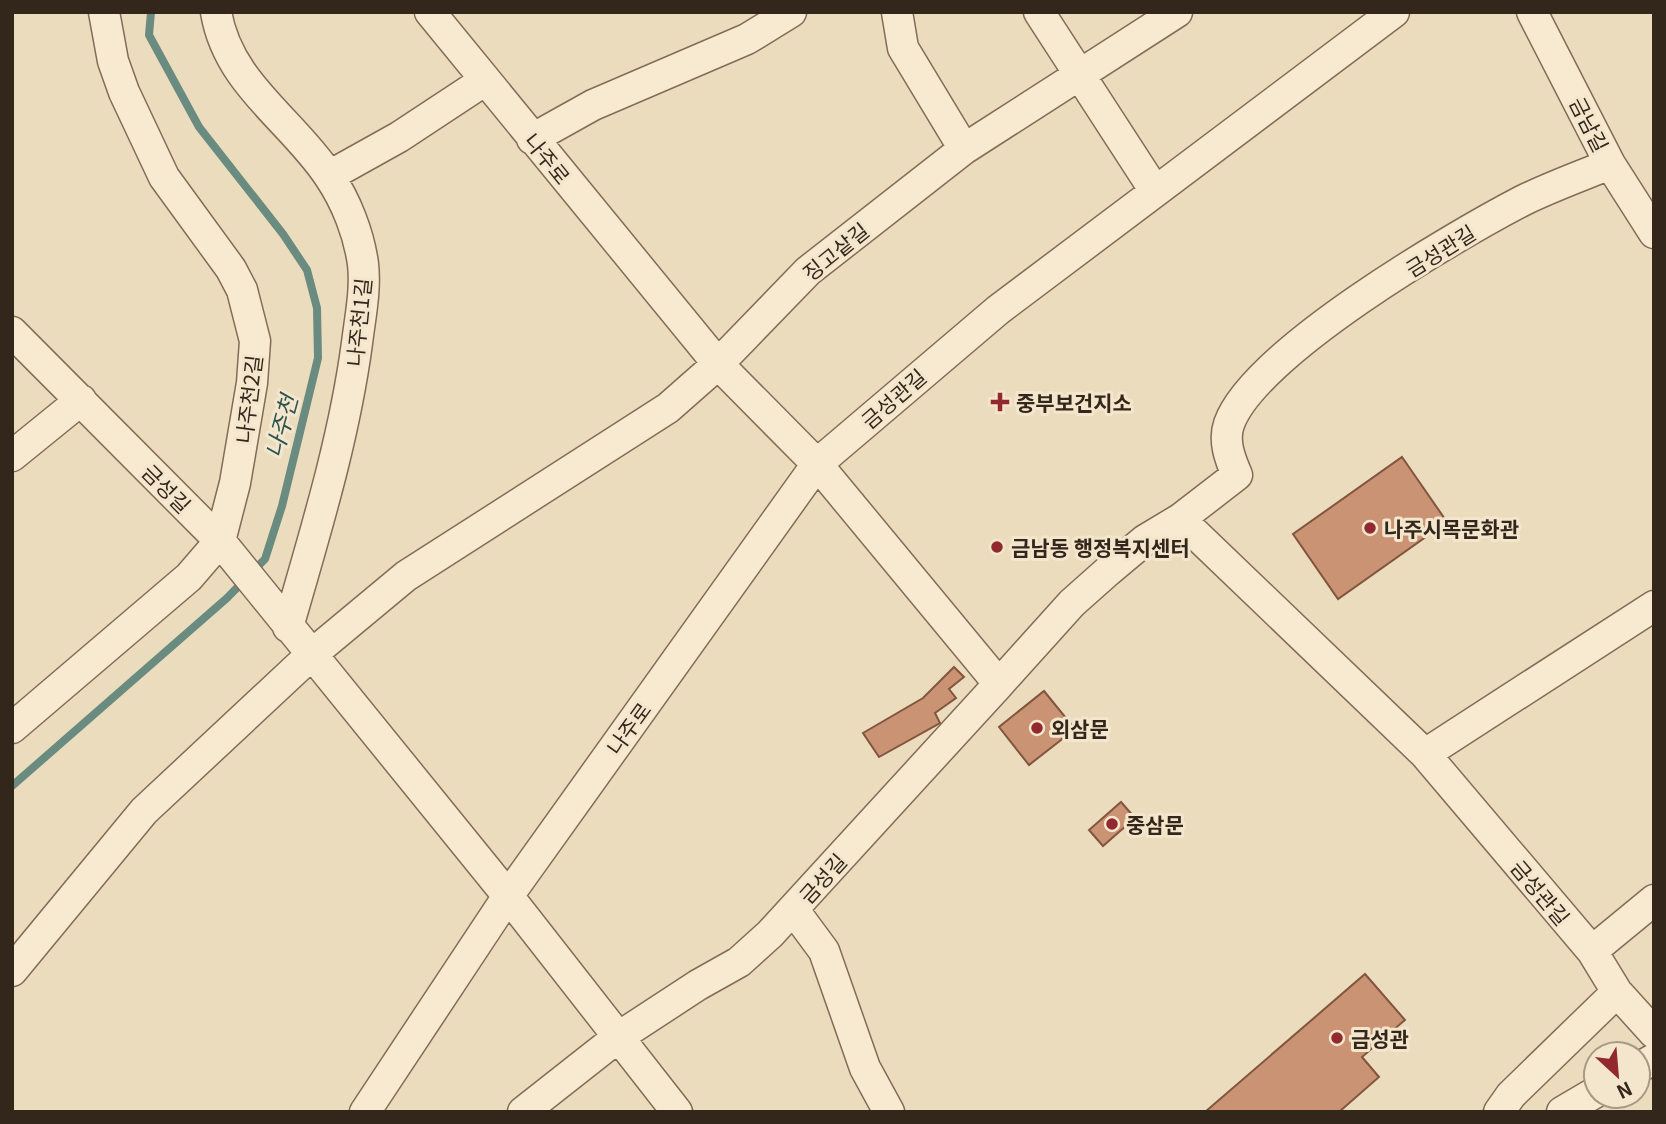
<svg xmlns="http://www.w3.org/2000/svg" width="1666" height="1124" font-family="Georgia,'Noto Sans KR',serif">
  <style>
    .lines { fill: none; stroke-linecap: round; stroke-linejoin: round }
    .stream { stroke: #698b80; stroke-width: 8 }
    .building { fill: #ca9374; stroke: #82553e; stroke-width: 2 }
    .minor-casing { stroke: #836c57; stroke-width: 33 }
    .minor { stroke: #f7ead0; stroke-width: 30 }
    .poi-dot { fill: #91292f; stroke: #f4e6cd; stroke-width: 2.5 }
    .labels { text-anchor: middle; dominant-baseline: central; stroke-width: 6; stroke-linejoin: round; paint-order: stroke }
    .street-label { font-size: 21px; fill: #33261b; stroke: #f4e6cd }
    .poi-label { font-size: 21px; font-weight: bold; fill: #33261b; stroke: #f4e6cd; text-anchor: start }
    .water-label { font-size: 23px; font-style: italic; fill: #2b534e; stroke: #f4e6cd }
  </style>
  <rect width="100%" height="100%" fill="#ecdcbe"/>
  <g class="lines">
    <path class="stream" d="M12 786 227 598 265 559 282 506 318 358 317 308 307 270 283 234 199 127 149 35 151 12"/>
  </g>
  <path class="building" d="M1402 457 1447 522 1338 599 1293 534Z
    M954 667 964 677 949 689 956 698 935 713 940 723 879 757 863 733 923 698Z
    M1044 691 1075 729 1029 765 999 727Z
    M1121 802 1135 818 1103 846 1089 830Z
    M1365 974 1405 1020 1362 1057 1379 1077 1339 1112H1205Z"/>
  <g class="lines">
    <g class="minor-casing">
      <path id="minor" d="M216 12C228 84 291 119 329 176 346 201 359 234 363 264 366 290 360 318 357 343 344 440 315 533 288 627
        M430 12 718 364 817 464 999 684 1072 603 1108 571 1145 540 1180 519 1237 475C1230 459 1223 441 1229 424 1254 353 1453 237 1522 201 1550 187 1581 176 1610 164
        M897 12 903 48 964 149
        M1039 12 1155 191
        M1532 12 1610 164 1654 233
        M532 139 593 105 747 39 791 12
        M329 176 399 137 484 81
        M12 332 220 541 508 896 677 1112
        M12 456 81 400
        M1180 519 1425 754 1592 951 1617 992 1654 1033
        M12 728 189 577 220 541 235 483 252 383 255 341 242 290 231 269 164 177 124 92 113 61 104 12
        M1425 754 1654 606
        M793 909 824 951 865 1068 889 1112
        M1592 951 1654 900
        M12 971 144 811 311 655 406 576 668 408 718 364 808 271 964 149 1177 12
        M1638 1068 1654 1059
        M365 1112 508 896 817 464 998 310 1394 12
        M523 1112 617 1038 698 985 739 962 770 934 999 684
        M1499 1112 1511 1095 1617 992
        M1562 1112 1596 1092"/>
    </g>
    <use href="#minor" class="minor"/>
  </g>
  <g class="poi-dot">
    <path d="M996.5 391.5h7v7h7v7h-7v7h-7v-7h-7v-7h7z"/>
    <circle cx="1370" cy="528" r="7"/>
    <circle cx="997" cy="547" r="7"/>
    <circle cx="1037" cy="728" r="7"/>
    <circle cx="1112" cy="824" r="7"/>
    <circle cx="1337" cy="1038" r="7"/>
  </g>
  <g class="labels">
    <g class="street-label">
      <text transform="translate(1590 124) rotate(63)">금남길</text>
      <text transform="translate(548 158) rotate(51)">나주로</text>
      <text transform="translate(1440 250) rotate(-32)">금성관길</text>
      <text transform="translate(835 251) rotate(-39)">징고샅길</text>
      <text transform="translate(358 322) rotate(-84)">나주천1길</text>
      <text transform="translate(893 398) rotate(-41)">금성관길</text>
      <text transform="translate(248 399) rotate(-83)">나주천2길</text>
      <text transform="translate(167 488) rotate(45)">금성길</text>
      <text transform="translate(628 728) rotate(-54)">나주로</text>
      <text transform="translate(822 878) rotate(-48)">금성길</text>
      <text transform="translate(1541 892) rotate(50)">금성관길</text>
    </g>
    <g class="poi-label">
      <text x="1016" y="402">중부보건지소</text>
      <text x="1384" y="528">나주시목문화관</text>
      <text x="1011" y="547">금남동 행정복지센터</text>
      <text x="1051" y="728">외삼문</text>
      <text x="1126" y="824">중삼문</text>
      <text x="1351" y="1038">금성관</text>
    </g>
    <g class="water-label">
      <text transform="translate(280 426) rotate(-75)">나주천</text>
    </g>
  </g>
  <rect width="1666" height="1124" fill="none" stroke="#33261b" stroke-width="28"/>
  <g transform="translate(1617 1075) rotate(154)"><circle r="33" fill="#f4e6cd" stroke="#a79986" stroke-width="2"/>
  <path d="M0-5L12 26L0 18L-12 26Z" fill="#91292f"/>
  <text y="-10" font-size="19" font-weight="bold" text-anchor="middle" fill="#33261b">N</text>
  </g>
</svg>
